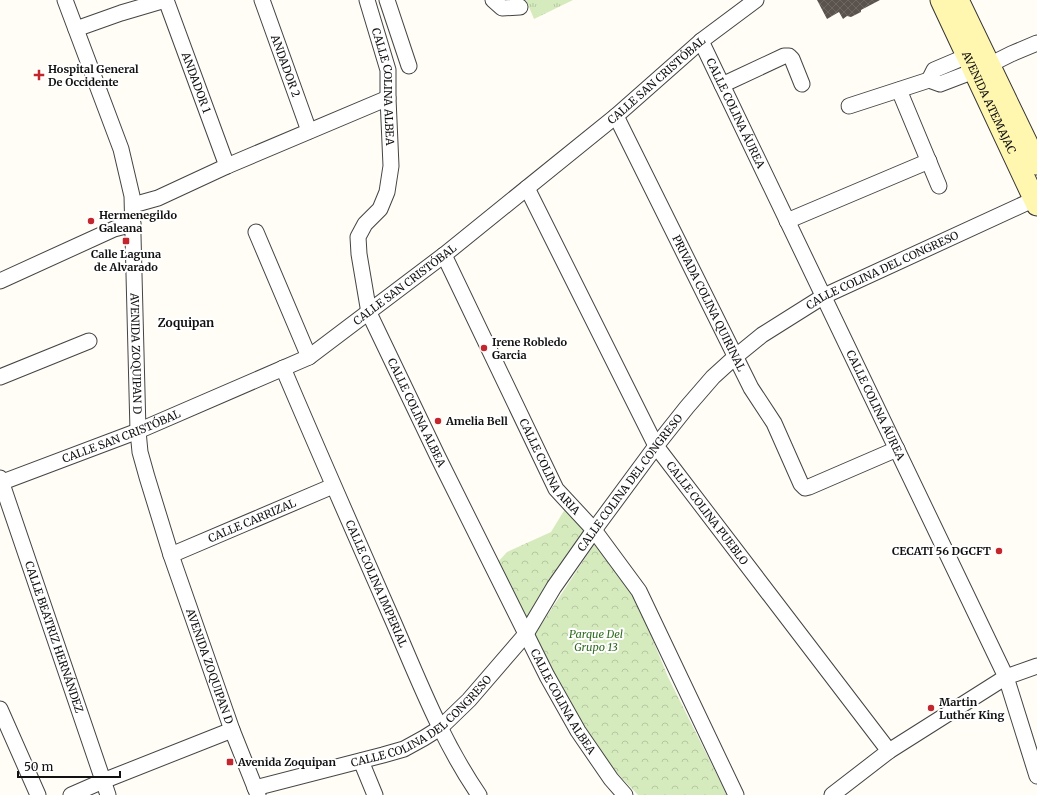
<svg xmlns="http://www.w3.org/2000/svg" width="1037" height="795" font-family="Merriweather,serif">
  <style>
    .grass { fill: url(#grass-tufts) }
    .park { fill: url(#park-crowns) }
    .building { fill: url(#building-cross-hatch) }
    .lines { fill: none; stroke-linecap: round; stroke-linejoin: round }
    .street-casing { stroke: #444; stroke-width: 17 }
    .secondary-casing { stroke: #333; stroke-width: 23 }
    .street { stroke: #fff; stroke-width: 15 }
    .secondary { stroke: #fff6b0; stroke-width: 21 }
    .poi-dot { fill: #c4262e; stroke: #fff; stroke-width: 1.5 }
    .labels { text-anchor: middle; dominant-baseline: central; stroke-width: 4; stroke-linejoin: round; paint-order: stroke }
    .street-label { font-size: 11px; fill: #111; stroke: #fff }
    .poi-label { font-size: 11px; font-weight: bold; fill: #111; stroke: #fff; text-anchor: start }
    .park-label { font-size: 11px; font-style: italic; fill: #2f6b1f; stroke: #fff }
    .neighbourhood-label { font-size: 12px; font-weight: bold; fill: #111; stroke: #fff }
  </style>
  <defs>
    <pattern id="grass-tufts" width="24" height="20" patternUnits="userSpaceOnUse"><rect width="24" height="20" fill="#d5ebbd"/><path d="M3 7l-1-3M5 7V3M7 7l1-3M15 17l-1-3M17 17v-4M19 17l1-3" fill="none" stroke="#b6c8a1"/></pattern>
    <pattern id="park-crowns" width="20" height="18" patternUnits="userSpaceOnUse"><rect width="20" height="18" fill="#d5ebbd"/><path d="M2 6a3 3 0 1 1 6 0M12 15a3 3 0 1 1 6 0" fill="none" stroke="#b6c8a1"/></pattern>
    <pattern id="building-cross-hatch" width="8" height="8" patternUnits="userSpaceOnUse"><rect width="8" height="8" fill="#5a524d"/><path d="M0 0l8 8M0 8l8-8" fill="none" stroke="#6d6662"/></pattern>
  </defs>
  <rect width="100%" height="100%" fill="#fffdf5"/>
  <path class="grass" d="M526 0H573L534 19Z"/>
  <path class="park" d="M565 509 587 529 524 622 496 564 507 552 551 532Z
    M595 543 636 599 668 677 727 795H638L598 753 533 637Z"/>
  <path class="building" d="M817 0H880L861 10V12L851 17 847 16 843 19 839 12 827 19Z"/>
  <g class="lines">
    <g class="street-casing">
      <g id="street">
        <path id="s1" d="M65 0 121 149 132 196 138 431 140 452 147 477 171 555 232 730 258 795"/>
        <path id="s2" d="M166 0 227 166"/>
        <path id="s3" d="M262 0 309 131"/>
        <path id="s4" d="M367 0 388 70V98L391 166 387 192 380 209 365 224 358 237 359 254 369 313 437 455 547 676 578 731 611 779 625 795"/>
        <path d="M387 0 409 66"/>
        <path d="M493 0 502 8 520 7"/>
        <path d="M76 29 121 13 165 0"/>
        <path id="s5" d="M701 41 1006 677 1037 776"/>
        <path d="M989 65 1011 54 1037 43"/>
        <path d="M929 80 934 70 967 56"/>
        <path d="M722 85 784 56H789L792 59 802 84"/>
        <path d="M899 90 939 186"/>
        <path d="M849 106 929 80 940 84 974 71"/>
        <path id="s6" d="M616 116 751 388 774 423 801 484 805 488 809 487 897 449"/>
        <path id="s7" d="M527 188 656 446 889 751"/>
        <path d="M133 205 158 198 227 166 388 98"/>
        <path d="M787 221 929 161"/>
        <path d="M256 232 309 357"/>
        <path id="s8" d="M444 255 556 489 594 530 639 591 736 795"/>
        <path d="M0 281 114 229 133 224"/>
        <path id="s9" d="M283 368C319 453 356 537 393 621 419 681 442 741 479 795"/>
        <path d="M0 377 89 341"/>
        <path id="s10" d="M0 478 108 795"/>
        <path id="s11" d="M0 483 138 431 309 357 444 255 616 116 701 41 756 0"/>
        <path id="s12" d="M171 555 333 486"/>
        <path d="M0 709 38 795"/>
        <path d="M361 761 375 795"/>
        <path id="s13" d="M255 788 383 755 404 749 424 738 440 728 469 700 526 634 554 587 594 530 656 446 687 407 713 377 735 357 762 335 824 296 1037 198"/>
        <path d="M71 795 103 781 232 730"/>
        <path d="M832 795 889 751 1006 677 1037 666"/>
      </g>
    </g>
    <g class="secondary-casing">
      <g id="secondary">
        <path id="s14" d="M941 0 1037 205"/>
        <path d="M958 0 1037 164"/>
      </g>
    </g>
    <use href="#street" class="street"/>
    <use href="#secondary" class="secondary"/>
  </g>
  <g class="poi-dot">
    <path d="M37 69h4v4h4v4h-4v4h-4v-4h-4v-4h4z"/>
    <circle cx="91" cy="221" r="4"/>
    <rect x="122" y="237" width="8" height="8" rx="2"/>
    <circle cx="484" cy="348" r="4"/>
    <circle cx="438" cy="421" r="4"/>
    <circle cx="999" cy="551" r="4"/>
    <circle cx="931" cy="708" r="4"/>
    <rect x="226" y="758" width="8" height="8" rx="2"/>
  </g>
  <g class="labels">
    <g class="street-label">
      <text stroke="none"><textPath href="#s3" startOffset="70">ANDADOR 2</textPath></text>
      <text stroke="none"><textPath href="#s11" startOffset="778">CALLE SAN CRISTÓBAL</textPath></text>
      <text stroke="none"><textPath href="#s2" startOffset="88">ANDADOR 1</textPath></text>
      <text stroke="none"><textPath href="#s4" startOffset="89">CALLE COLINA ALBEA</textPath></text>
      <text stroke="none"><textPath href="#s14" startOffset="113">AVENIDA ATEMAJAC</textPath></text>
      <text stroke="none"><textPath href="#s5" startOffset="80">CALLE COLINA ÁUREA</textPath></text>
      <text stroke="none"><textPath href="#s13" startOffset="843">CALLE COLINA DEL CONGRESO</textPath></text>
      <text stroke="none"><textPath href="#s11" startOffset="454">CALLE SAN CRISTÓBAL</textPath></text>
      <text stroke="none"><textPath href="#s6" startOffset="209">PRIVADA COLINA QUIRINAL</textPath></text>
      <text stroke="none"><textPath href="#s1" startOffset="365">AVENIDA ZOQUIPAN D</textPath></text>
      <text stroke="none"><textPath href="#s5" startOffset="404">CALLE COLINA ÁUREA</textPath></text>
      <text stroke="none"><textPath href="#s4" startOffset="437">CALLE COLINA ALBEA</textPath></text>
      <text stroke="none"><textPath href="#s11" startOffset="130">CALLE SAN CRISTÓBAL</textPath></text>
      <text stroke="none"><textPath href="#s8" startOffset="237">CALLE COLINA ARIA</textPath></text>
      <text stroke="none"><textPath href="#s13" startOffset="507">CALLE COLINA DEL CONGRESO</textPath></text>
      <text stroke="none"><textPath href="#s7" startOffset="373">CALLE COLINA PUEBLO</textPath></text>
      <text stroke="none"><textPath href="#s12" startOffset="88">CALLE CARRIZAL</textPath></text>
      <text stroke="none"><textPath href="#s9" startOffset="235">CALLE COLINA IMPERIAL</textPath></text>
      <text stroke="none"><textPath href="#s10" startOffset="168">CALLE BEATRIZ HERNÁNDEZ</textPath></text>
      <text stroke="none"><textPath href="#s1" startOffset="689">AVENIDA ZOQUIPAN D</textPath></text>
      <text stroke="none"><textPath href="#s4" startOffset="761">CALLE COLINA ALBEA</textPath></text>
      <text stroke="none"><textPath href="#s13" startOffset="183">CALLE COLINA DEL CONGRESO</textPath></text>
    </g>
    <g class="poi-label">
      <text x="48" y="69">Hospital General<tspan x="48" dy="13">De Occidente</tspan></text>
      <text x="99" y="215">Hermenegildo<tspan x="99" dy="13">Galeana</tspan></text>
      <text x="126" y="254" text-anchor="middle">Calle Laguna<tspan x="126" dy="13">de Alvarado</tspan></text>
      <text x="492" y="342">Irene Robledo<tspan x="492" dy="13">Garcia</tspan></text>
      <text x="446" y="421">Amelia Bell</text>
      <text x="991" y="551" text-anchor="end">CECATI 56 DGCFT</text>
      <text x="939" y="702">Martin<tspan x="939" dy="13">Luther King</tspan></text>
      <text x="238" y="762">Avenida Zoquipan</text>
    </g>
    <g class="park-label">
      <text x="596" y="634">Parque Del<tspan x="596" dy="13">Grupo 13</tspan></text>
    </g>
    <g class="neighbourhood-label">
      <text x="186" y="322">Zoquipan</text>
    </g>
  </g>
  <path d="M18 771v6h102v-6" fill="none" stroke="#111111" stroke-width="2"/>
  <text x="24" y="771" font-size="12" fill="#111111" stroke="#ffffff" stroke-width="3" paint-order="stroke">50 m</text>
</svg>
